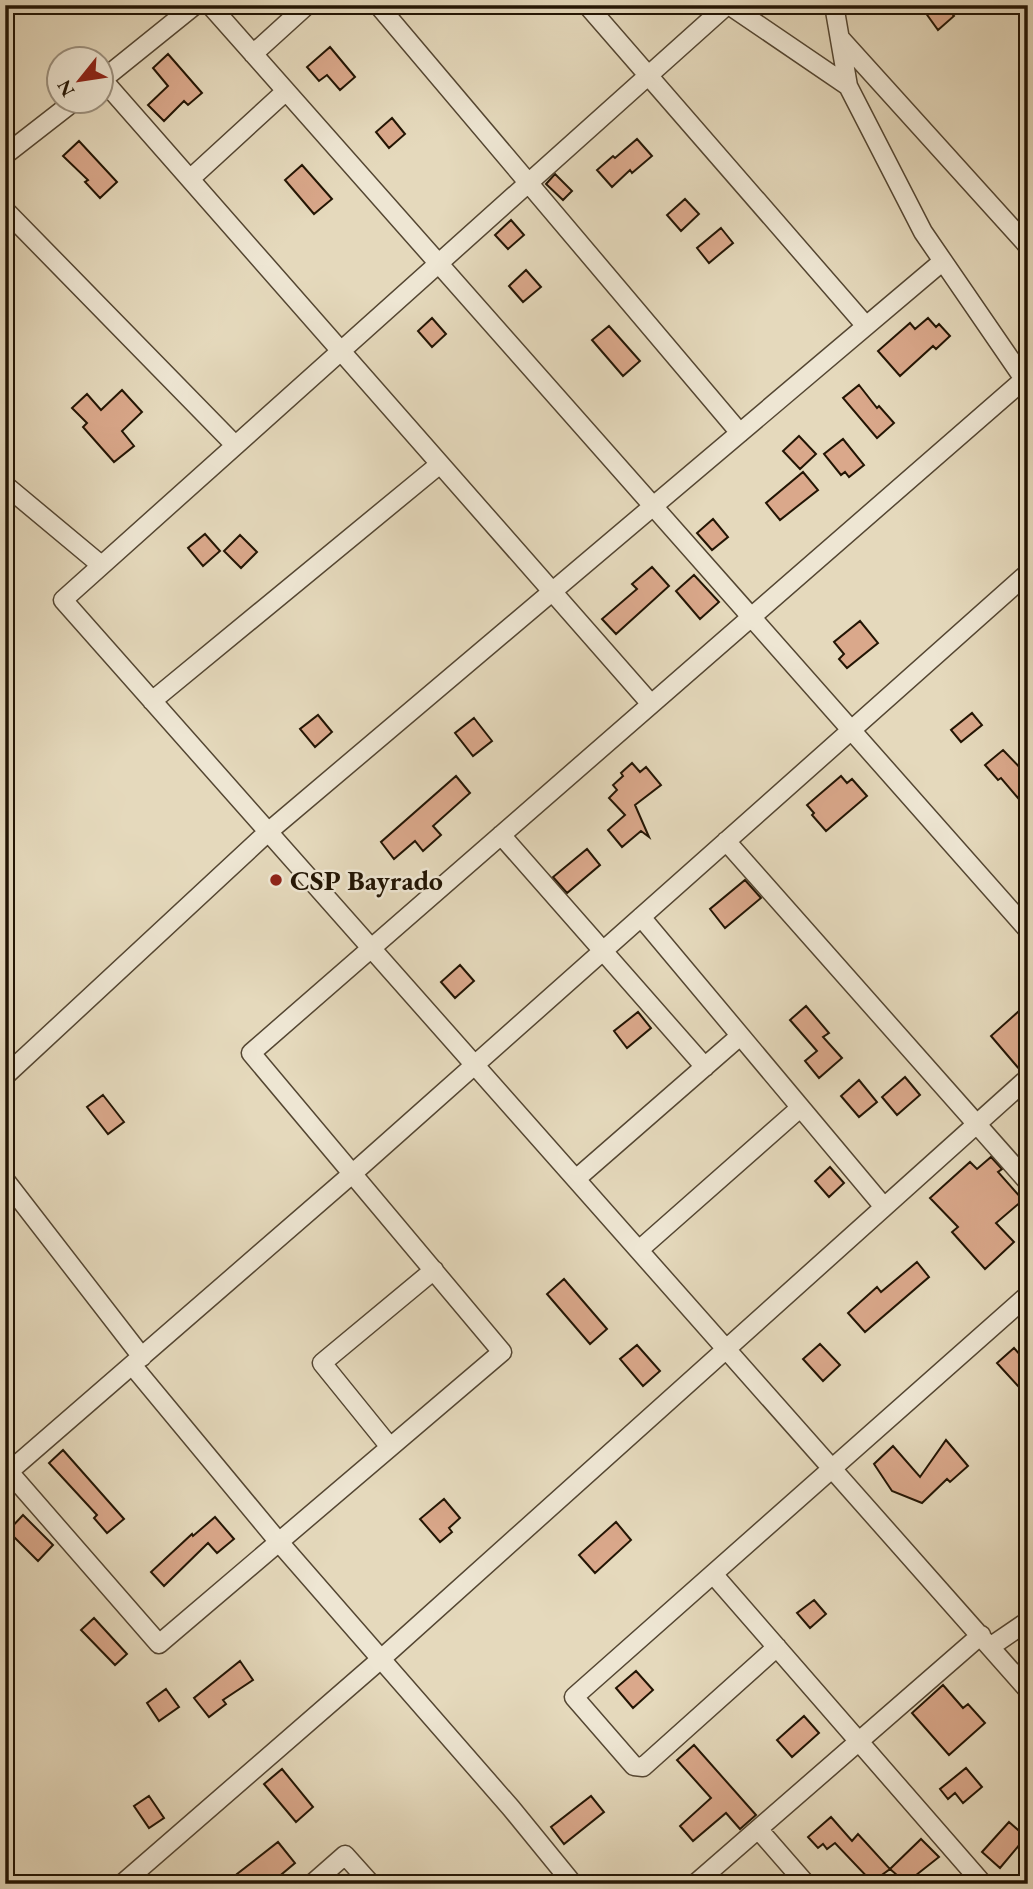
<svg xmlns="http://www.w3.org/2000/svg" width="1033" height="1889" font-family="'EB Garamond',serif">
  <style>
    .building { fill: #daa88b; stroke: #231504; stroke-width: 2 }
    .lines { fill: none; stroke-linecap: round; stroke-linejoin: round }
    .street-casing { stroke: #544632; stroke-width: 21 }
    .street { stroke: #eee6d3; stroke-width: 18 }
    .poi-dot { fill: #8f2418; stroke: #eee6d3; stroke-width: 2.5 }
    .labels { text-anchor: middle; dominant-baseline: central; stroke-width: 5; stroke-linejoin: round; paint-order: stroke }
    .poi-label { font-size: 28px; font-weight: bold; fill: #231504; stroke: #eee6d3; text-anchor: start }
  </style>
  <rect width="100%" height="100%" fill="#e5d9bc"/>
  <filter id="stains"><feTurbulence type="fractalNoise" baseFrequency=".00286" numOctaves="4"/><feColorMatrix values="0 0 0 0 .2 0 0 0 0 .09 0 0 0 0 .02 0 0 0 .5 -.17"/></filter>
  <radialGradient id="worn" r=".72"><stop offset=".6" stop-color="#630" stop-opacity="0"/><stop offset="1" stop-color="#630" stop-opacity=".3"/></radialGradient>
  <path class="building" d="M920 5H945L954 16 938 30Z
    M330 47 355 77 340 90 327 75 319 81 307 67Z
    M168 54 202 93 188 105 184 101 164 121 148 105 168 86 153 68Z
    M392 118 405 134 389 148 376 132Z
    M637 139 652 156 632 173 630 170 612 187 597 170 613 156 615 158Z
    M79 141 117 182 100 198 85 182 88 180 63 156Z
    M302 165 332 199 314 214 285 180Z
    M555 174 572 191 563 200 546 184Z
    M685 199 699 214 681 231 667 215Z
    M511 220 524 235 508 249 495 235Z
    M721 228 733 243 709 263 697 248Z
    M526 270 541 287 523 302 509 286Z
    M432 318 446 334 432 347 418 331Z
    M928 318 936 327 939 324 950 336 936 349 933 346 900 376 878 351 910 323 915 329Z
    M609 326 640 361 623 376 592 340Z
    M859 385 877 408 879 406 894 423 877 438 843 398Z
    M122 390 142 412 122 431 134 446 114 462 83 427 87 423 72 408 87 394 101 410Z
    M799 436 816 454 800 469 783 451Z
    M843 439 864 465 849 477 845 472 841 475 824 454Z
    M803 472 818 490 780 520 766 503Z
    M713 519 728 537 712 550 697 533Z
    M205 534 220 551 203 566 188 548Z
    M240 535 257 552 241 568 224 551Z
    M652 567 669 586 616 634 602 619 637 589 632 584Z
    M694 575 719 602 700 619 676 591Z
    M860 621 878 643 847 668 839 659 844 654 834 642Z
    M972 713 982 725 961 742 951 730Z
    M318 715 332 732 315 747 300 729Z
    M474 718 492 741 473 756 455 733Z
    M1003 750 1028 776V789L1018 798 1001 778 998 780 985 765Z
    M632 763 640 772 646 767 661 785 635 805 649 837 641 831 622 847 608 830 625 815 609 798 617 790 613 785 623 776 621 773Z
    M456 776 470 793 433 826 441 835 423 851 415 841 394 859 381 842Z
    M841 776 847 783 852 779 867 796 826 831 812 815 814 813 807 805Z
    M587 849 600 865 567 893 553 877Z
    M745 880 761 898 725 928 710 909Z
    M460 965 474 981 455 998 441 982Z
    M1028 1003V1063L1020 1070 991 1036Z
    M806 1006 829 1033 823 1037 842 1058 819 1078 805 1061 817 1051 790 1020Z
    M638 1012 651 1028 627 1048 614 1031Z
    M905 1077 920 1095 897 1115 882 1097Z
    M859 1080 877 1102 859 1117 841 1096Z
    M103 1095 124 1122 108 1134 87 1107Z
    M991 1157 1002 1169 998 1172 1023 1200 996 1223 1014 1242 985 1269 952 1232 958 1227 930 1198 970 1162 977 1169Z
    M830 1167 844 1183 829 1197 815 1181Z
    M917 1262 929 1277 865 1332 848 1313 877 1287 881 1292Z
    M564 1279 607 1329 590 1344 547 1294Z
    M820 1344 840 1365 823 1381 803 1359Z
    M637 1345 660 1371 643 1386 620 1359Z
    M1014 1348 1028 1364V1397L997 1363Z
    M946 1440 968 1466 950 1482 947 1479 922 1503 892 1491 874 1464 893 1446 920 1477Z
    M63 1450 124 1519 107 1533 94 1518 97 1515 49 1463Z
    M444 1499 460 1518 449 1528 452 1532 440 1542 420 1519Z
    M23 1515 53 1545 38 1561 8 1531Z
    M215 1517 234 1539 217 1553 208 1543 164 1586 151 1572 192 1534 193 1536Z
    M616 1522 631 1540 595 1573 579 1555Z
    M814 1600 826 1614 810 1628 797 1613Z
    M94 1618 127 1654 115 1665 81 1630Z
    M240 1661 253 1680 223 1700 226 1704 209 1717 194 1698Z
    M636 1671 653 1690 633 1708 616 1688Z
    M943 1685 963 1708 968 1704 985 1723 949 1755 912 1713Z
    M166 1689 179 1707 159 1721 147 1703Z
    M804 1716 819 1733 792 1757 777 1740Z
    M694 1745 756 1815 740 1829 726 1813 693 1841 680 1826 711 1798 677 1760Z
    M966 1768 982 1787 963 1803 955 1793 948 1799 940 1789Z
    M282 1769 313 1807 296 1822 264 1784Z
    M149 1796 164 1818 149 1828 134 1806Z
    M591 1796 604 1812 564 1844 551 1827Z
    M831 1817 852 1841 858 1834 890 1869 872 1882 835 1843 827 1849 823 1844 818 1848 808 1837Z
    M1009 1822 1026 1837 1000 1868 982 1852Z
    M921 1839 939 1857 906 1883 890 1869Z
    M278 1842 295 1863 270 1884H244L237 1874Z"/>
  <g class="lines">
    <g class="street-casing">
      <path id="street" d="M210 5 1028 930
        M378 5 740 433
        M587 5 866 326
        M727 5 63 600 1028 1690
        M729 5 848 86
        M834 5 848 86 923 232 1028 385
        M1027 5 1028 6
        M840 38 1028 246
        M253 54 307 5
        M102 79 651 704
        M102 80 195 5
        M5 155 73 102
        M190 179 286 91
        M5 210 235 445
        M5 485 101 565
        M152 701 440 464
        M501 835 705 1067
        M726 841 1028 1182
        M641 917 884 1207
        M5 1076 268 832 943 261
        M576 1179 740 1036
        M5 1180 142 1357
        M639 1250 800 1108
        M132 1365 278 1541 511 1808 573 1884
        M390 1447 322 1363 434 1270
        M9 1472 159 1644 502 1352 251 1053 1028 376
        M5 1475 352 1174 1028 573
        M713 1574 983 1884
        M777 1647 643 1767 634 1766 574 1697 1028 1295
        M990 1647 1028 1621
        M758 1829 806 1884
        M122 1884 381 1659 1028 1078
        M312 1884 345 1855 371 1884
        M695 1884 981 1635"/>
    </g>
    <use href="#street" class="street"/>
  </g>
  <circle class="poi-dot" cx="276" cy="880" r="7"/>
  <g class="labels">
    <g class="poi-label">
      <text x="290" y="880">CSP Bayrado</text>
    </g>
  </g>
  <rect width="1033" height="1889" fill="none" stroke="#e5d9bc" stroke-width="28"/>
  <rect x="7" y="7" width="1019" height="1875" fill="none" stroke="#231504" stroke-width="3.5"/>
  <rect x="14" y="14" width="1005" height="1861" fill="none" stroke="#231504" stroke-width="2"/>
  <g transform="translate(80 80) rotate(240)"><circle r="33" fill="#eee6d3" stroke="#9d9280" stroke-width="2"/>
  <path d="M0-5L12 26L0 18L-12 26Z" fill="#8f2418"/>
  <text y="-10" font-size="19" font-weight="bold" text-anchor="middle" fill="#231504">N</text>
  </g>
  <rect width="100%" height="100%" filter="url(#stains)"/>
  <rect width="100%" height="100%" fill="url(#worn)"/>
</svg>
